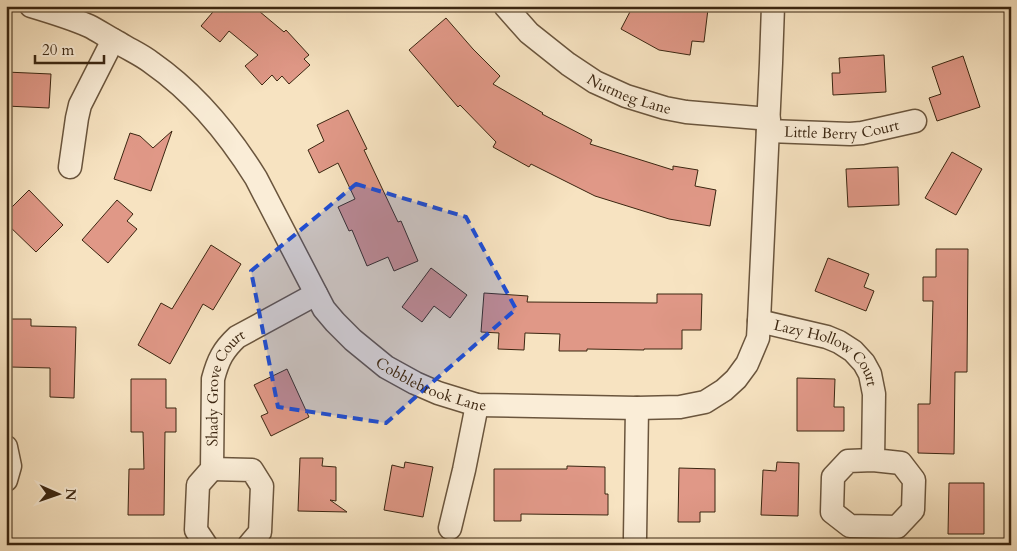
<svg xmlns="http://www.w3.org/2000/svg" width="1017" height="551" font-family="Cardo,serif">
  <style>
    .building { fill: #e09887; stroke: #3b2611 }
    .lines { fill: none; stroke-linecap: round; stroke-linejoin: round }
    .minor-casing { stroke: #6a553d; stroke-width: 25 }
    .minor { stroke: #faedd7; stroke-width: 22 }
    .marked { fill: #1d4ed8; fill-opacity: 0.2; stroke: #1d4ed8; stroke-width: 4; stroke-dasharray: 10 6; stroke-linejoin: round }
    .labels { text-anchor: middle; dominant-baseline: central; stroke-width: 5; stroke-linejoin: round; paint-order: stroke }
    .street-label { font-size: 15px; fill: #3b2611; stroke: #faedd7 }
  </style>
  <rect width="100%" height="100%" fill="#f7e3c1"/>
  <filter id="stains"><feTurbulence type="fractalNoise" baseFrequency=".004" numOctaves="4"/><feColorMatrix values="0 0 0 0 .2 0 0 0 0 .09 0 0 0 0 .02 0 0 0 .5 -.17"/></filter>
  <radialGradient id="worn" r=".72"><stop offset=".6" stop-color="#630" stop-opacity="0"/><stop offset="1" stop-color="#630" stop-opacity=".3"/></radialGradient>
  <path class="building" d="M218 6H253L284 32 286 30 309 55 304 59 310 65 289 84 282 76 277 81 272 75 262 85 245 66 258 55 229 31 220 42 201 26Z
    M633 6H687L708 9 704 42 692 41 690 55 659 50 621 29Z
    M446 18 473 49 500 76 493 84 543 113 542 114 592 140 590 144 673 170V166L698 170 695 186 716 190 710 226 669 219 595 196 531 164 529 167 493 147 496 142 460 105 458 107 409 50Z
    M884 55 886 92 833 95 832 73H840L839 58Z
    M963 56 980 107 937 121 929 98 941 94 932 67Z
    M6 72 51 74 49 108 6 106Z
    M348 110 367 149 364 150 398 222 401 221 418 261 394 271 388 257 367 266 352 230 349 231 338 207 355 199 338 163 319 173 308 150 324 141 317 125Z
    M172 131 151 191 114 179 130 133 140 136 153 148Z
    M952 152 982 169 956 215 925 198Z
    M898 167 899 205 848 207 846 169Z
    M29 190 63 225 36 252 6 223V213Z
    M117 200 133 214 127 221 137 229 108 263 82 240Z
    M211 245 241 264 213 310 203 304 170 364 138 345 161 303 172 309Z
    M936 249H968L967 372H955L954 454 918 453V404H930L933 301H923V277H936Z
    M828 258 869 274 864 287 874 291 866 311 815 291Z
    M431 268 467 295 450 318 434 306 422 322 402 307Z
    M484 293 528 296 527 302 657 303V294H702L701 330H682V349H644V350L587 349V351H559L560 334 525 333 524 350 498 349 499 333 481 332Z
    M11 319H31V326L76 327 74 398 50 397V368L10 367Z
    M287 369 309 417 271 436 261 416 268 413 254 385Z
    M797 378 835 379 834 407H844V431H797Z
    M131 379H166V408H176V432H165L164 515H128L129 469H144L143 432H131Z
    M300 458H323L322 466 336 467V501L330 500 347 512 298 511Z
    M405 462 433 467 423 517 384 510 392 465 404 468Z
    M777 462 799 463 798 516 761 515 763 470 776 471Z
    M567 466 605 467V494H608V515L521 514V521H494V469H567Z
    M679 468 715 469V512H700V522H678Z
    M949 483H984V534H948Z"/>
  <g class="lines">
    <g class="minor-casing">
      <g id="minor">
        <path id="s1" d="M31 6C51 12 71 18 89 26 99 31 109 38 119 43 130 50 142 55 152 63 195 93 228 133 256 178L324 309 335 322 353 340 386 367 415 383 438 393 477 405 637 408 680 407 705 402 724 390 736 379 747 364 758 338 759 321 771 63 773 6"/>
        <path id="s2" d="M505 6 529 33 568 64 595 82 626 96 665 108 686 112 769 119"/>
        <path id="s3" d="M768 131 850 134 862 133 915 121"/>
        <path d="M70 167 77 118 80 105 113 40"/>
        <path id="s4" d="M759 321 827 337 839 342 853 351 864 363 870 374 874 394 873 460 848 461 833 477 832 512 850 526 897 527 913 510 914 480 901 463 873 460"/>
        <path d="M6 447 10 466 6 480"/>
        <path d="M212 469 252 470 262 486 260 532 249 545"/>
        <path d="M450 528 464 470 477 405"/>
        <path d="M635 538 637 408"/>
        <path id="s5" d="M206 545 196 530 198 485 212 469 213 379C218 360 223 350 237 337L316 294"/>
      </g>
    </g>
    <use href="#minor" class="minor"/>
  </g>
  <path class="marked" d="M356 184 466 217 516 309 386 423 278 407 251 271Z"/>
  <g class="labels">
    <g class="street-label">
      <text stroke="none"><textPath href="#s2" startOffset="155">Nutmeg Lane</textPath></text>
      <text stroke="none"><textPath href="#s3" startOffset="74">Little Berry Court</textPath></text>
      <text stroke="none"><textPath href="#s4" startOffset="78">Lazy Hollow Court</textPath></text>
      <text stroke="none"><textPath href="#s1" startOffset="572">Cobblebrook Lane</textPath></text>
      <text stroke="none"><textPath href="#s5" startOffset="169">Shady Grove Court</textPath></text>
    </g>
  </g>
  <rect width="1017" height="551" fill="none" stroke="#f7e3c1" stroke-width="25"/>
  <rect x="8" y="8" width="1002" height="536" fill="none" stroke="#3b2611" stroke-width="2.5"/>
  <rect x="12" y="12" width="992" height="526" fill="none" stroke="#3b2611"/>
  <g transform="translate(58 494) rotate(92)" stroke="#faedd7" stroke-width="4" paint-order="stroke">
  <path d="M0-4L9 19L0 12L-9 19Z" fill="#3b2611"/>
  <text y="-8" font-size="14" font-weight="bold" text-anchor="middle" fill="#3b2611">N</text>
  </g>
  <path d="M35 55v8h69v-8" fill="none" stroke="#3b2611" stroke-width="2.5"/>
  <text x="42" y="55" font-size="15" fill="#3b2611" stroke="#faedd7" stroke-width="4" paint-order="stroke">20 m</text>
  <rect width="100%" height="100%" filter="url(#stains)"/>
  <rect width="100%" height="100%" fill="url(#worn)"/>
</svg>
